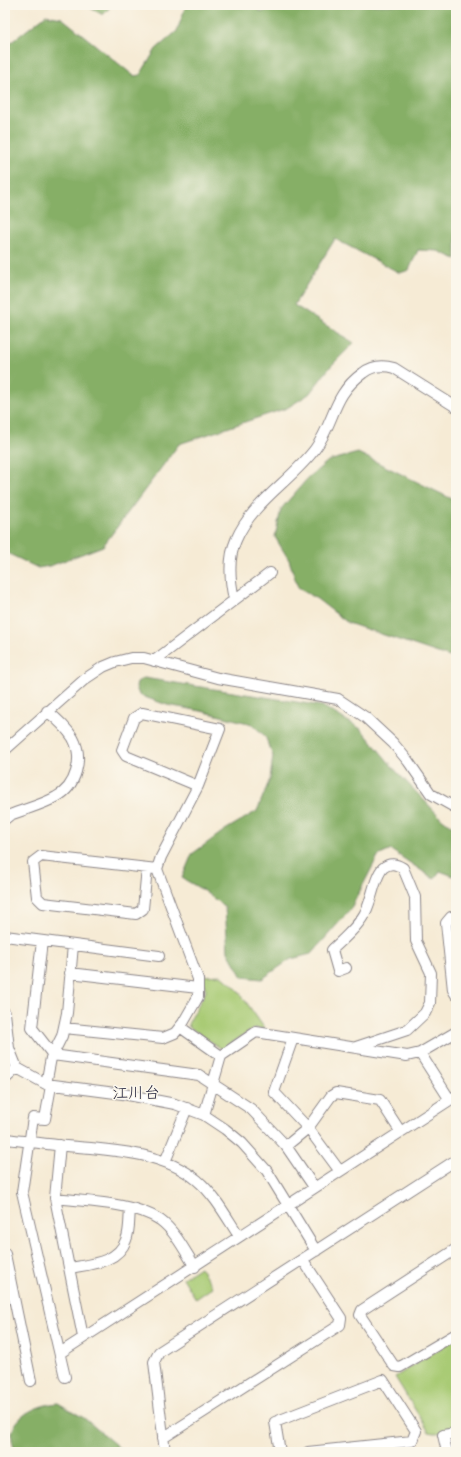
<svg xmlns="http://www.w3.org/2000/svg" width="461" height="1457" font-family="Mynerve,'Klee One',sans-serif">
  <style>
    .green { fill: #a9cb74; stroke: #667658 }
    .forest { fill: #86af66; stroke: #546850 }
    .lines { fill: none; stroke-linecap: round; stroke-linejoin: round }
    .minor-casing { stroke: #8c8688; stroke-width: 12 }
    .minor { stroke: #fff; stroke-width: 10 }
    .labels { text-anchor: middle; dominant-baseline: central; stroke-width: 3; stroke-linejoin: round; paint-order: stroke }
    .quarter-label { font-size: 16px; fill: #22223b; stroke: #fbf7ec }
  </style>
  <rect width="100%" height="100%" fill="#fbf7ec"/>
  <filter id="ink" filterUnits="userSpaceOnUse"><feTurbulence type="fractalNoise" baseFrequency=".025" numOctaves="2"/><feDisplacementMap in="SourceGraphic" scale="8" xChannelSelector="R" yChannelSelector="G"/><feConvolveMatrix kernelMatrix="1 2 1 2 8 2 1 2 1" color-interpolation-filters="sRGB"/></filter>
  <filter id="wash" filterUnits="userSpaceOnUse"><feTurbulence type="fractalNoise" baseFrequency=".012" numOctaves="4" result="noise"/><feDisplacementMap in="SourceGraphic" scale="16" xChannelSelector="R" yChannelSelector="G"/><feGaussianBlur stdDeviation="0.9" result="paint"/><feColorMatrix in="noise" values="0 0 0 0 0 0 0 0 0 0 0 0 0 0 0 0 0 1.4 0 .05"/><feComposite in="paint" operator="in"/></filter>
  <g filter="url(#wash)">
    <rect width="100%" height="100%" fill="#f6ebd5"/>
    <path class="green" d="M221 975 237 989 265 1029 255 1028 222 1049 189 1027 188 1024 206 991 202 976Z
      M200 1267 213 1287 196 1299 183 1278Z
      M456 1338V1431L435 1433 429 1432 395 1377Z"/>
    <path class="forest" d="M85 5H112L103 15Z
      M184 5H257L259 11 263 12 273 5H456V259L438 251 418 250 409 270 400 273 335 239 294 305 354 343 331 366 309 394 287 408 179 444 103 546 50 566 38 568 5 552V47L46 15 62 18 134 76 140 75 156 49 177 31 185 8Z
      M358 453 456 501V659L348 623 317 599 298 588 289 560 275 537 281 509 307 479 328 461Z
      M144 678 322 706 361 729 397 772 441 818 456 829V877L440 871 434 879 391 850 378 856 350 910 311 954 291 959 262 979 242 977 228 952 225 907 201 889 182 878 192 854 225 830 257 811 270 779 273 756 265 736 252 724 201 711 167 705 139 695 136 687 137 682Z
      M58 1403 84 1418 124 1452H16C0 1422 33 1405 58 1403Z"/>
  </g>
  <g filter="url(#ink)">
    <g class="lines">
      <g class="minor-casing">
        <path id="minor" d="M234 599C230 581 228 558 236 540 252 502 291 481 315 449 335 422 332 395 363 373 372 366 383 365 394 368L456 407
          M154 661 270 573
          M5 750 85 679 103 667 115 662 131 658H144L218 678 338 699 365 717 393 743 408 761 431 794 456 808
          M5 819 10 815C25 809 42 805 56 797 76 787 84 758 73 738 66 727 57 719 47 711
          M147 868 143 909 136 914 43 903 37 897 33 862 41 856 157 869
          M456 919 451 917 446 923 453 990 456 995
          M5 936 159 956
          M42 941 32 1028 53 1055 199 1075 251 1109 286 1146 314 1187
          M346 968 338 971 332 950C343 939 359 926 366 911 372 899 375 876 383 868 390 862 396 864 403 868L415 897 416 941 431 973 430 1003 425 1013 407 1030 356 1047
          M70 973 198 988
          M5 1013 9 1048 17 1068 46 1084 123 1094 175 1104 204 1115 225 1129 242 1143 267 1171 316 1251
          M180 1027 221 1056
          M64 1028 163 1038 175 1033 183 1023 198 997V979L157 869 161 857 198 786 220 729 142 713 134 718 122 750 126 756 198 786
          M293 1038 274 1092 308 1128 339 1170
          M420 1053 450 1100
          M5 1079 17 1068
          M46 1084 51 1058 62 1036 67 1013 73 945
          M51 1086 45 1119 33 1118 22 1192 65 1377
          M204 1115 221 1056 256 1032 407 1056 420 1053 456 1032
          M5 1139C25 1141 46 1144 66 1146 110 1150 161 1151 197 1180 215 1195 227 1218 239 1236
          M60 1145 55 1198 83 1337
          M286 1146 308 1128 331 1096 336 1093 380 1100 400 1131
          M165 1162 187 1108
          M55 1198C86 1202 134 1202 160 1220 175 1231 185 1251 195 1267
          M456 1249 362 1310 360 1315 394 1366 400 1367 456 1334
          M5 1254 31 1381
          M70 1268C90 1264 118 1263 126 1240 130 1231 129 1218 130 1208
          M60 1353 456 1096
          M163 1438 340 1325 341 1318 303 1260
          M165 1452 154 1362 159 1352 456 1160
          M280 1452 275 1422 383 1380 416 1431 412 1441 308 1452
          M447 1452 443 1435 456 1433"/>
      </g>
      <use href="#minor" class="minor"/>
    </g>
  </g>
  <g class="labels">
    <g class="quarter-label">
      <text x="136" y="1093">江川台</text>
    </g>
  </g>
  <rect width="461" height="1457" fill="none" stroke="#fbf7ec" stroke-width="20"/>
</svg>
